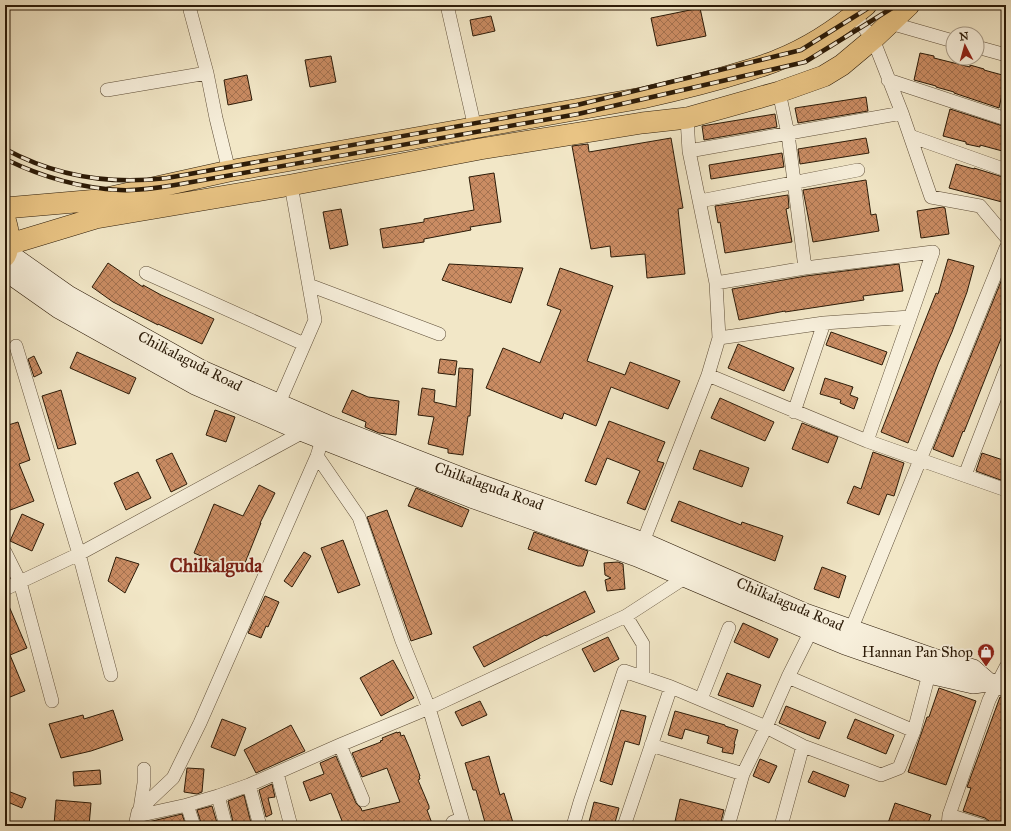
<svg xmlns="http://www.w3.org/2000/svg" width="1011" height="831" font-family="'IM FELL Great Primer',serif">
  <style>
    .building { fill: url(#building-cross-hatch); stroke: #2c1b08 }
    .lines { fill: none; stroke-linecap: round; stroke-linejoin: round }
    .street-casing { stroke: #5e4e38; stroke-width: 14 }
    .secondary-casing { stroke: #2c1b08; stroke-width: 20 }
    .primary-casing { stroke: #2c1b08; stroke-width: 22 }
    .street { stroke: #f7efdb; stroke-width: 13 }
    .secondary { stroke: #f7efdb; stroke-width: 19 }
    .primary { stroke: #e9c484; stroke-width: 21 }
    .rail-casing { stroke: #2c1b08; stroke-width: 4.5 }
    .rail { stroke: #f7efdb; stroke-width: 3; stroke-dasharray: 9; stroke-linecap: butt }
    .labels { text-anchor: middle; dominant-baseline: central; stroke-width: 3.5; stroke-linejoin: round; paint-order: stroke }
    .street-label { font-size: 15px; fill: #2c1b08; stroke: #f7efdb }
    .poi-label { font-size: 15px; fill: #2c1b08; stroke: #f7efdb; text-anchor: end }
    .district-label { font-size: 19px; font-weight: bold; fill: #7a1f14; stroke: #f7efdb }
  </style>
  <defs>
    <pattern id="building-cross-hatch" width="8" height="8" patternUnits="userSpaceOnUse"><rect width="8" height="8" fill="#ca8c63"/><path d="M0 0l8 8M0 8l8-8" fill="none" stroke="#a47250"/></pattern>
  </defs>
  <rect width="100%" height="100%" fill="#f2e7c7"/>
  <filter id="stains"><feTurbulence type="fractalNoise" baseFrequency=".005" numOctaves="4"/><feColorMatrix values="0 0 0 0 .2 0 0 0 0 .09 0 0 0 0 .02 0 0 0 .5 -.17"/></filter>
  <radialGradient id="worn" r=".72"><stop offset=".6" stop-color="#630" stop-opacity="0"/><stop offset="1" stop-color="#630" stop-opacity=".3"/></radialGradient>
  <path class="building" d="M700 8 706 36 657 46 651 18Z
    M491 16 495 31 473 36 470 20Z
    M920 53 934 56V58L970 67V65L984 69V70L1006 76 999 108 954 93V92L936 87V86L914 80Z
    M331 56 336 82 310 87 305 60Z
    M247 75 252 100 228 105 224 80Z
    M866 97 868 111 798 123 795 108Z
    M950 109 1006 127V152L980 145V147L966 144V142L943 136Z
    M775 114 777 127 704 140 702 126Z
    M671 138 683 208 678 209 685 274 647 278 645 254 611 257 610 246 591 249 572 146 588 144 589 152Z
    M866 138 869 153 800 164 798 149Z
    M782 153 784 167 711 179 709 165Z
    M956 164 974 169V168L1006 178V196L1004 195 1002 202 949 188Z
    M494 173 501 222 470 227 471 230 424 239V242L383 248 380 229 424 222V219L474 210 469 177Z
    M866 180 871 215 876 214 879 231 813 242 803 190Z
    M788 195 789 208 786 209 792 242 725 253 720 222 718 223 715 206Z
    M943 207 945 208 949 234 921 238 917 211Z
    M341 209 348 245 330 249 323 212Z
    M948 259 974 266 967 292 952 332 938 364 908 443 881 432 936 293 938 294Z
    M108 263 143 287V285L161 295 214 319 202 344 158 324V325L113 302 92 287Z
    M449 264 523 268 511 303 442 280Z
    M899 264 903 291 863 296 864 300 785 312V311L739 320 732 289 806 276Z
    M560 268 613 286 587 361 625 375 630 362 680 381 668 409 611 387 596 426 564 413 562 419 486 388 503 348 540 363 561 310 547 305Z
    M1006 269V326L964 432 963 431 953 457 933 449Z
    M831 332 887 352 882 365 826 345Z
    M738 344 794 368 784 391 728 368Z
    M77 352 136 378 129 394 70 368Z
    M34 356 42 373 34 377 28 359Z
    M440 359 457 361 455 375 438 373Z
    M459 368 473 369 470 416H468L463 455 448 453V449L428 444 434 417 418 415 422 388 435 390 434 402 456 407Z
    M825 378 853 387 850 395 858 398 854 409 840 403 841 400 820 394Z
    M61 390 76 444 58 449 42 396Z
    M352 390 368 397 399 401 396 435 379 433 365 427 366 422 342 412Z
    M720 398 774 422 765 441 711 418Z
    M215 410 235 417 226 442 206 435Z
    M609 421 665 442 657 461 664 463 645 510 627 503 640 471 607 458 596 485 585 481Z
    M18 422 30 460 19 464 34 501 5 512V426Z
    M802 423 838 437 828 463 792 449Z
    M700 450 749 468 742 487 693 469Z
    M873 452 904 463 894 496 887 494 879 515 847 503 854 486 861 489Z
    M172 453 187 484 171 492 156 460Z
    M982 453 1006 461V482L976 471Z
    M138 472 151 498 126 510 114 483Z
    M259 485 275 493 260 523H261L241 573 194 553 214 504 243 516Z
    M416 488 469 510 462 527 408 506Z
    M679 501 741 525 742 522 783 536 775 561 671 521Z
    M387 510 432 634 411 641 367 517Z
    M22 514 44 524 32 551 10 541Z
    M534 532 588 551 583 566H578L528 549Z
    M343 540 360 585 338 593 321 548Z
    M304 552 311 556 292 587 284 581Z
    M116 557 139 564 125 593 108 581Z
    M618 562 623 564 625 589 607 591 605 580 611 578 605 575 604 563Z
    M822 567 846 576 839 598 814 589Z
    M585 591 595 612 546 636 545 635 484 667 473 647Z
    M265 596 279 602 268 627 266 626 261 638 248 633Z
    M5 597 27 648 10 655 25 691 5 699Z
    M743 623 778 639 769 658 734 642Z
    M608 637 619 659 594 672 582 649Z
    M393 660 414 698 381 716 360 678Z
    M727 673 761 685 753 707 718 695Z
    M939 688 976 701 946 785 908 772 927 717H929Z
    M1000 697 1006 698V826H995L991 824 989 821 985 818 963 811 971 788 967 787Z
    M480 701 487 715 462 726 455 712Z
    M786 706 826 722 819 739 779 723Z
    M113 710 123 740 91 751 61 758 49 724 83 715 84 719Z
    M621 710 646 716 639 745 625 741 612 785 600 781Z
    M675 711 725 725V726L738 730 734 744H735L733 754 722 752 723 748 707 743 709 736 685 729 682 739 668 735Z
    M222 719 246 728 235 756 211 747Z
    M855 719 894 735 886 754 847 738Z
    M291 725 305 751 256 773 244 750Z
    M397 732V733L400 732 401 736 404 735 410 749 420 776H419L420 779 418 780 429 806V809L427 810 433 826H344L331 793 310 801 303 782 324 774 320 763 336 756 356 803 361 808 362 811 400 802 387 768 362 777 352 753 381 742 380 741 383 740 382 738Z
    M489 756 500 795 504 793 514 826H486L476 790H473L465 763Z
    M760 759 777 766 769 783 753 776Z
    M187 768 204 769 202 792 197 794 184 792Z
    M100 770 101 784 74 786 73 772Z
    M813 771 849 785 845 797 808 782Z
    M272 784 275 797 268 798 272 814 266 817 259 790Z
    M5 790 26 798 22 808 5 801Z
    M244 795 251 823 242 826H234L228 801Z
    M680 799 724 810 720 826H674Z
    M56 800 91 803 89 826 54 825Z
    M594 802 619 808 614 826H588Z
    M895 803 931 815 927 826H887Z
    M212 806 218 826H202L197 810Z
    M182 814 186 826H144V823Z"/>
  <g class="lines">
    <g class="street-casing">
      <path id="street" d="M447 5 475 128
        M190 10 207 73 216 118 229 171
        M854 15 873 39 902 113 931 197 980 206 1006 237
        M890 23 953 41
        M977 47 1006 55
        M888 80 1006 119
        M107 90 207 73
        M779 92 788 134 805 268
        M910 136 1006 170
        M689 151 902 113
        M700 201 858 170
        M146 273 304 344
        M716 283 805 268 933 252 867 441
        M309 285 439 334
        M719 338 824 323 910 317
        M16 346 79 554 111 675
        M708 375 867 441 1006 490
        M279 403 315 320 291 185
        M794 412 824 323
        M317 456 359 517 402 641 429 708 464 826
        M965 475 1006 369
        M643 542 708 375 719 338 716 283 689 151 687 118
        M5 552 20 582 52 701
        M5 589 79 554 303 432
        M626 616 643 644V677
        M851 630 1006 248
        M788 677 914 731
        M701 699 729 628
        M340 745 363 800
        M651 745 743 774
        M277 773 291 826
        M249 785 260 826
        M218 796 226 826
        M187 805 194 826
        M140 809 173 778 200 723 317 456 322 440
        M949 815 983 826
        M137 816 187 805 218 796 249 785 340 745 429 708 626 616 686 577
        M135 826 138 812 140 809 144 783V769
        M451 826 453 822 461 819
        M573 826 580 802 624 671 671 687 766 727 803 746 881 775 899 768 914 731 929 674
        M624 826 671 687
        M728 826 743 774 766 727 788 677 811 631
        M781 826 803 746
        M948 826 949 815 989 700 1006 667"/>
    </g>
    <g class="secondary-casing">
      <path id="secondary" d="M7 252 68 295 202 370 326 424 477 483 643 542 805 613 936 659 973 669 988 682 1006 687
        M5 271 59 309 195 385 303 432 471 498 637 557 811 631 845 645 929 674 973 684 988 682"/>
    </g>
    <g class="primary-casing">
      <path id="primary" d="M5 208 98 200 229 171 642 98C678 90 714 81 749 70 759 67 769 64 778 60 811 47 840 27 866 5
        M5 219C9 232 11 244 5 256
        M10 244 96 218 291 185 480 149 642 123 687 118 779 92 824 76 842 65 873 39 909 5"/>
    </g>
    <use href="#street" class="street"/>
    <use href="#secondary" class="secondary"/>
    <use href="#primary" class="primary"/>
    <g class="rail-casing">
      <path id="rail" d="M5 149C55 176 111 185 167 178L577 105 801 50 873 5
        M5 159C42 177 79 188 120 190 138 191 157 188 175 185L578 114 805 62 897 5"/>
    </g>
    <use href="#rail" class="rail"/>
  </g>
  <defs>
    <g id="shop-pin" transform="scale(0.9)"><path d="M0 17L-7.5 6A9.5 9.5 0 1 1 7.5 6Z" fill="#8f2418" stroke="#f7efdb"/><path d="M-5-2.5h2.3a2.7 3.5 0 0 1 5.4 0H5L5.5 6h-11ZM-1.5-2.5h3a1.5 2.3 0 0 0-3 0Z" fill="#fff"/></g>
  </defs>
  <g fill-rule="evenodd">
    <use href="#shop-pin" x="986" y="652"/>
  </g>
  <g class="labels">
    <g class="street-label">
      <text transform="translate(190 361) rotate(27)">Chilkalaguda Road</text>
      <text transform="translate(489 486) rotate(20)">Chilkalaguda Road</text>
      <text transform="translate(790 604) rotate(23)">Chilkalaguda Road</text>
    </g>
    <g class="poi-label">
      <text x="973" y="652">Hannan Pan Shop</text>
    </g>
    <g class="district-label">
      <text x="216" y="565">Chilkalguda</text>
    </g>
  </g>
  <rect width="1011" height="831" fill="none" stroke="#f2e7c7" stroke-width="20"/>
  <rect x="6" y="6" width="999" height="819" fill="none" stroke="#2c1b08" stroke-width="2"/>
  <rect x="10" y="10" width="991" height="811" fill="none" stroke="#2c1b08"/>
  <g transform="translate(965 46) rotate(354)"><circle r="19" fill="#f7efdb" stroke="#a69a87"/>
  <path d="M0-3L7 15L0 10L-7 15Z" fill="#8f2418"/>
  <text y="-6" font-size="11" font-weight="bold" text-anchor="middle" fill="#2c1b08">N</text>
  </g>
  <rect width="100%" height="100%" filter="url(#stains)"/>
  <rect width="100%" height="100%" fill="url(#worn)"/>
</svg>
